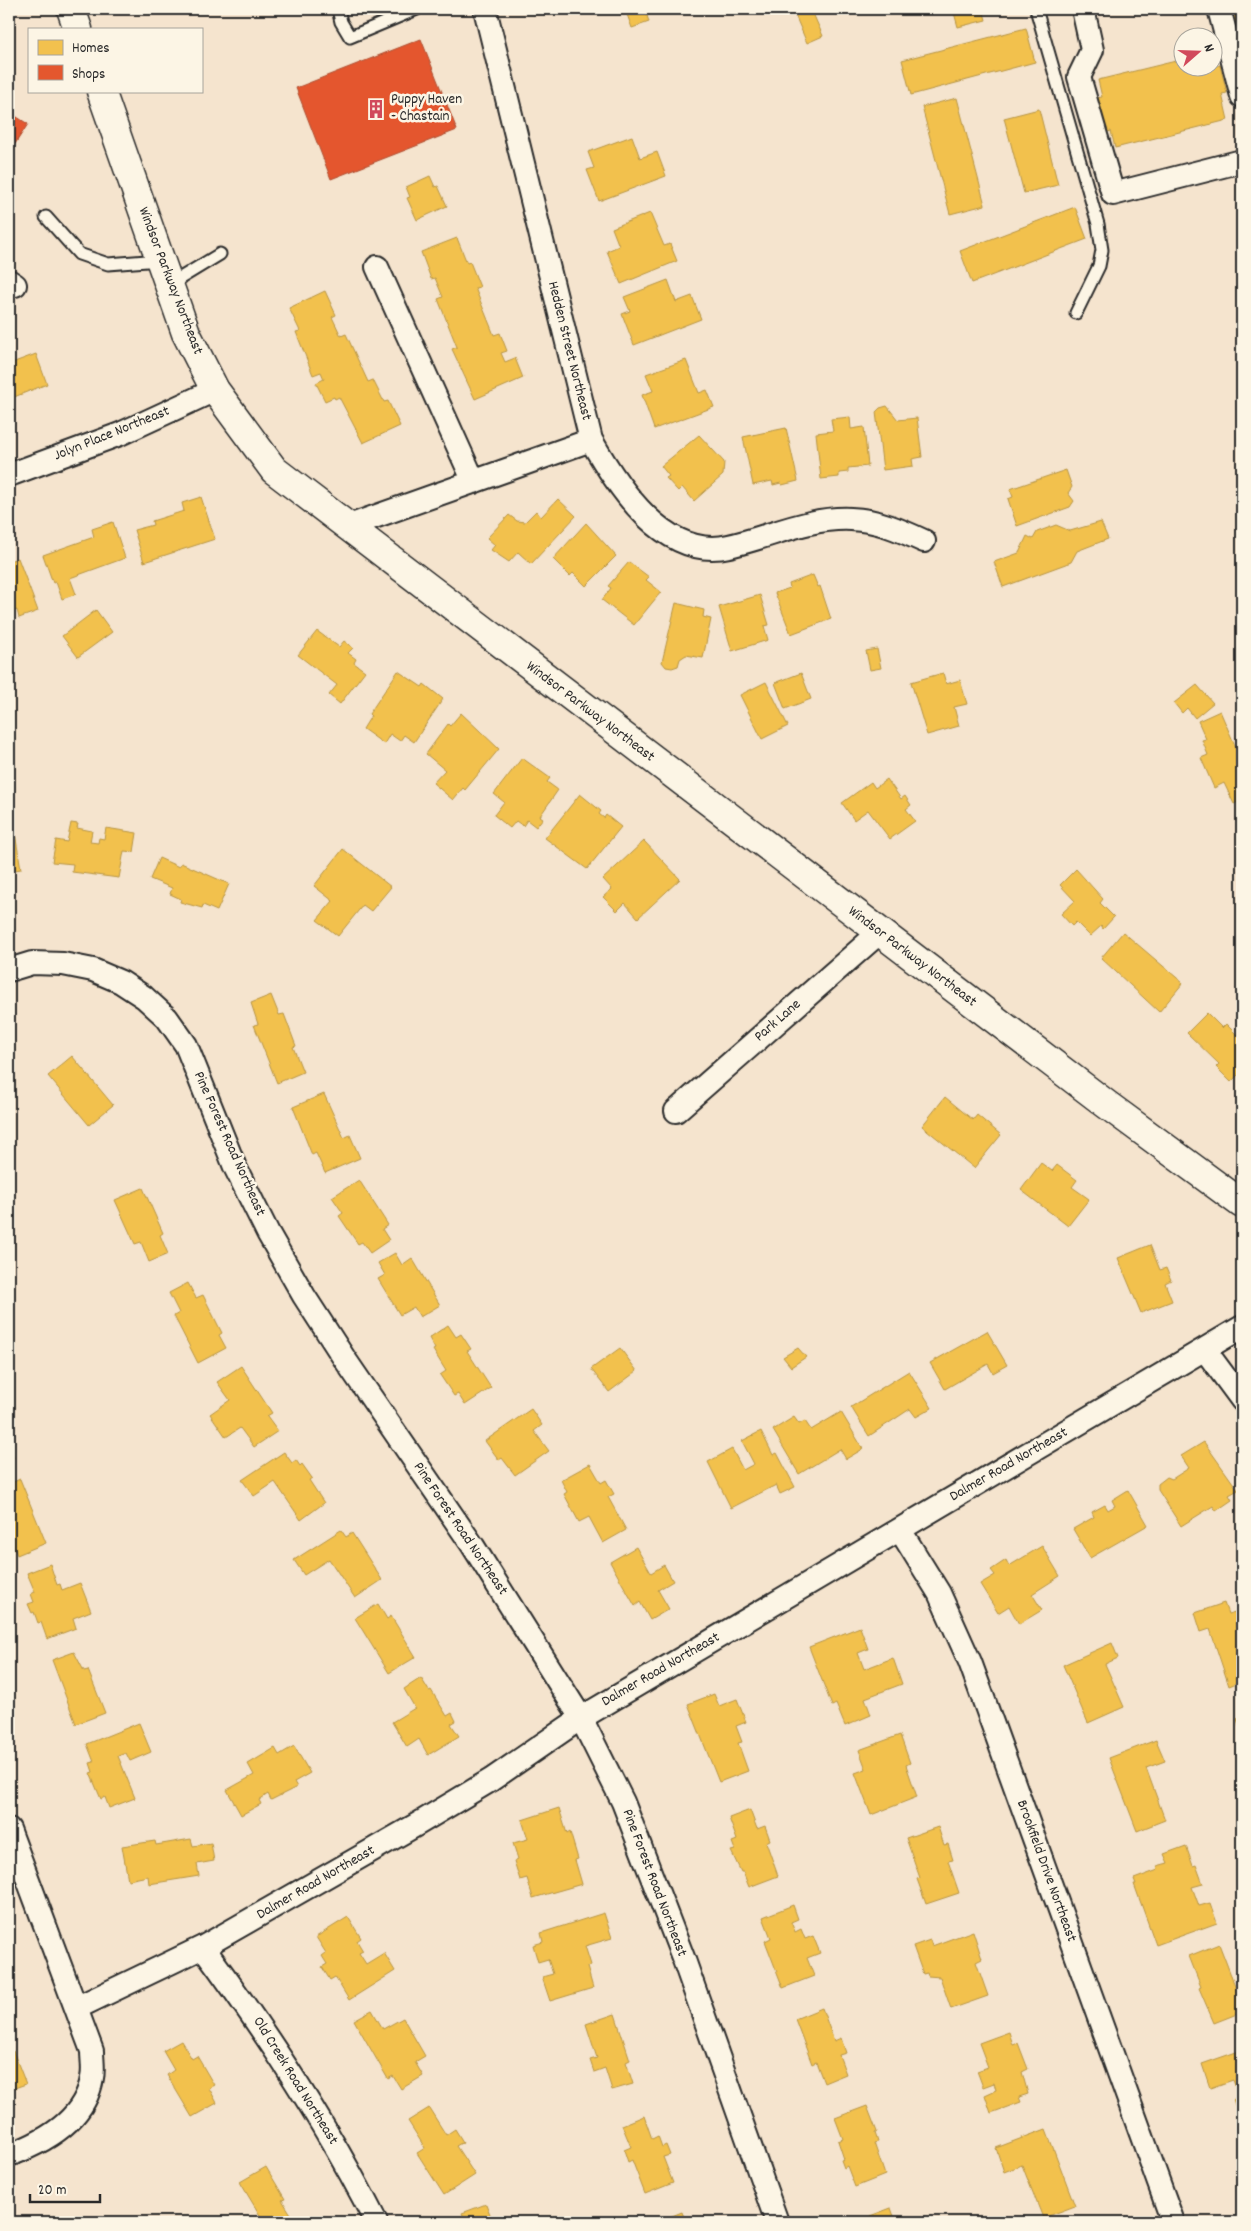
<svg xmlns="http://www.w3.org/2000/svg" width="1251" height="2231" font-family="Dekko,sans-serif">
  <style>
    .homes { fill: #f2c14e; stroke: #b69444 }
    .shops { fill: #e4572e; stroke: #ac4a2d }
    .lines { fill: none; stroke-linecap: round; stroke-linejoin: round }
    .service-casing { stroke: #2b2b2b; stroke-width: 15 }
    .minor-casing { stroke: #2b2b2b; stroke-width: 26 }
    .tertiary-casing { stroke: #2b2b2b; stroke-width: 31 }
    .service { stroke: #fcf5e5; stroke-width: 11 }
    .minor { stroke: #fcf5e5; stroke-width: 22 }
    .tertiary { stroke: #fcf5e5; stroke-width: 28 }
    .labels { text-anchor: middle; dominant-baseline: central; stroke-width: 5; stroke-linejoin: round; paint-order: stroke }
    .poi-label { font-size: 15px; fill: #2b2b2b; stroke: #fcf5e5; text-anchor: start }
    .street-label { font-size: 15px; fill: #2b2b2b; stroke: #fcf5e5 }
  </style>
  <rect width="100%" height="100%" fill="#f5e4ce"/>
  <filter id="ink" filterUnits="userSpaceOnUse"><feTurbulence type="fractalNoise" baseFrequency=".02" numOctaves="2"/><feDisplacementMap in="SourceGraphic" scale="10" xChannelSelector="R" yChannelSelector="G"/><feConvolveMatrix kernelMatrix="1 2 1 2 8 2 1 2 1" color-interpolation-filters="sRGB"/></filter>
  <g filter="url(#ink)">
    <path class="homes" d="M625 9H645L649 22 632 28Z
      M811 9 823 36 807 43 795 15Z
      M953 9H983L986 20 958 27Z
      M1232 9H1242V34L1240 35Z
      M1026 28 1035 62 911 95 902 60Z
      M1184 59V68H1214V59L1215 66 1220 65 1227 93 1222 94 1228 120 1115 148 1111 131 1101 134 1092 99 1102 97 1098 80Z
      M957 98 985 205 950 214 922 107Z
      M1039 109 1058 185 1024 193 1004 118Z
      M632 136 640 158 657 152 666 176 599 201 587 170 594 168 588 152Z
      M430 176 435 187 438 186 447 206 417 220 407 198 410 197 406 187Z
      M1075 207 1087 239 972 283 960 251Z
      M650 213 664 246 670 244 677 261 621 284 607 251 619 246 612 228Z
      M457 238 467 263 470 262 480 287 475 288 494 335 500 333 507 351 501 353 505 362 515 358 523 378 475 399 452 349 457 347 438 299 443 297 435 278 431 279 421 252Z
      M668 280 676 302 692 296 701 319 634 345 622 314 630 311 624 297Z
      M325 291 336 315 332 317 341 336 346 334 368 382 373 380 384 402 388 401 400 426 363 443 339 397 335 399 334 397 325 401 316 383 324 379 321 372 313 375 296 332 300 331 289 308Z
      M36 354 47 384 9 399V364Z
      M686 360 699 393 707 390 714 407 654 429 642 395 653 391 646 374Z
      M887 406 898 420 917 418 922 457 912 459 913 466 883 470 876 412 880 408Z
      M850 417 851 429 864 427 868 466 848 468V472L839 473V477L821 479 816 433 833 431 831 419Z
      M786 428 798 481 782 485 781 483 773 485 772 481 753 485 743 437Z
      M699 435 724 462 723 475 694 501 682 487 678 491 666 478 669 476 661 466Z
      M1066 470 1072 487 1068 493 1074 501 1070 507 1017 526 1008 499 1013 497 1010 489Z
      M201 497 215 539 144 562 134 530 153 525 152 521 184 511 182 503Z
      M558 499 576 516 531 564 518 552 509 562 491 550 495 545 487 538 509 515 517 521 525 522 536 511 541 517Z
      M113 522 125 558 70 578 76 594 62 599 56 582 53 583 43 555 94 537 92 529Z
      M1101 522 1108 539 1077 551 1071 562 1003 587 994 562 1019 553 1027 536 1033 539 1037 532 1056 525 1070 531Z
      M586 523 616 556 586 586 573 573 570 576 553 559Z
      M18 558 38 611 19 618 17 610 10 613 14 622 9 624V561Z
      M629 562 649 577 646 580 661 592 634 625 602 600 611 588 608 586Z
      M813 575 818 587 820 586 831 619 791 634 775 593 790 588 789 584Z
      M760 595 769 625 764 626 768 640 732 651 719 607Z
      M676 603 704 610 703 617 711 619 703 658 686 655 680 659 678 666 672 668 666 667 662 662Z
      M96 610 112 632 78 657 62 636Z
      M317 631 339 647 344 641 353 648 348 653 356 659 354 663 365 671 340 704 329 695 337 685 298 655Z
      M877 649 881 668 870 670 866 651Z
      M398 671 422 687 424 684 443 699 414 742 404 735 400 741 390 734 384 744 363 729 371 716 369 714Z
      M801 673 811 699 785 709 775 683Z
      M943 673 946 684 960 680 967 704 954 707 959 726 927 735 911 682Z
      M766 682 788 726 762 739 740 695Z
      M1197 685 1213 703 1195 718 1187 708 1182 713 1174 703Z
      M1220 711 1237 750 1242 748V800L1234 804 1224 783 1214 788 1201 758 1208 755 1202 740 1206 739 1198 721Z
      M461 713 499 749 465 790 463 788 453 800 433 783 445 770 426 754 448 724 450 726Z
      M522 758 550 778 547 782 558 790 540 816 543 818 536 827 527 820 523 826 516 821 510 828 494 815 504 802 494 794Z
      M887 779 901 799 905 796 911 805 906 809 915 821 890 839 868 810 854 820 842 803 871 782 875 788Z
      M580 794 601 811 599 814 604 818 606 815 621 827 587 869 545 838Z
      M11 809 21 869 9 871V810Z
      M71 823 78 824 77 828 92 831 90 842 98 843 99 838 104 839 106 828 137 833 134 852 124 851 119 878 72 872 73 864 52 862 56 840 67 842Z
      M644 841 680 879 638 918 625 903 617 911 603 897 612 889 603 879Z
      M343 849 391 887 371 911 363 905 338 936 317 920 333 901 314 886Z
      M159 858 179 867 181 863 229 884 217 911 203 905 202 908 180 902 181 899 170 894 172 888 150 879Z
      M1076 869 1103 899 1100 903 1114 917 1103 929 1101 926 1090 936 1076 922 1072 926 1061 914 1075 901 1060 885Z
      M1123 932 1183 983 1159 1012 1101 958Z
      M271 995 279 1015 284 1014 296 1046 293 1047 303 1072 277 1083 254 1025 258 1024 251 1003Z
      M1207 1013 1222 1028 1226 1024 1242 1040V1071L1231 1082 1216 1067 1219 1064 1187 1033Z
      M72 1056 113 1105 89 1125 48 1076Z
      M324 1094 344 1138 350 1135 360 1158 325 1173 316 1153 312 1155 293 1107Z
      M945 1097 973 1120 977 1115 1001 1135 974 1168 922 1126Z
      M1041 1163 1052 1171 1057 1165 1077 1180 1072 1187 1089 1199 1068 1226 1021 1190Z
      M359 1180 388 1225 382 1229 389 1240 370 1253 362 1242 358 1244 339 1216 343 1213 332 1197Z
      M143 1188 163 1233 160 1235 168 1254 149 1262 141 1242 135 1244 115 1200Z
      M1150 1245 1160 1270 1166 1268 1171 1280 1165 1283 1172 1301 1141 1313 1118 1258Z
      M395 1253 402 1265 412 1258 440 1305 420 1317 414 1307 400 1315 378 1279 385 1275 378 1263Z
      M188 1283 196 1298 203 1295 222 1333 219 1335 226 1348 198 1363 174 1316 179 1313 169 1293Z
      M448 1325 456 1337 461 1334 471 1349 467 1351 491 1388 465 1405 458 1394 454 1396 440 1375 446 1371 433 1350 435 1349 429 1338Z
      M987 1331 1007 1365 993 1373 988 1364 945 1389 930 1363Z
      M620 1348 637 1371 609 1392 591 1369Z
      M798 1348 806 1357 791 1367 783 1357Z
      M241 1366 272 1413 267 1416 278 1431 254 1447 240 1428 226 1437 210 1414 230 1400 217 1382Z
      M909 1371 932 1408 916 1417 910 1409 869 1436 851 1407Z
      M531 1409 542 1425 534 1431 549 1451 515 1475 502 1458 499 1460 485 1441Z
      M841 1412 863 1449 846 1459 840 1449 799 1474 773 1430 794 1417 799 1424 805 1421 811 1430Z
      M761 1431 773 1455 777 1453 795 1487 780 1494 776 1485 731 1508 708 1462 732 1449 743 1470 754 1464 742 1441Z
      M1204 1442 1238 1490 1229 1495 1232 1500 1216 1511 1213 1506 1181 1526 1158 1490V1484L1167 1477 1172 1479 1189 1468 1181 1456Z
      M9 1445 14 1458 9 1460Z
      M284 1452 292 1463 296 1460 300 1466 302 1464 312 1478 309 1480 324 1503 301 1520 275 1482 254 1496 242 1480Z
      M590 1464 601 1483 606 1480 614 1494 608 1497 626 1530 603 1543 589 1517 579 1522 564 1494 567 1492 561 1480Z
      M20 1479 46 1543 17 1555 9 1535V1484Z
      M1128 1490 1148 1525 1090 1558 1073 1529 1094 1517 1092 1512 1105 1505 1108 1510 1115 1506 1112 1500Z
      M341 1530 346 1537 352 1533 382 1580 355 1598 329 1559 304 1575 294 1560Z
      M1042 1546 1060 1576 1032 1594 1042 1610 1019 1624 1009 1606 998 1613 980 1584 995 1575 991 1570 1006 1560 1009 1566Z
      M636 1547 651 1573 664 1565 673 1581 658 1590 669 1609 650 1620 640 1602 635 1606 610 1562Z
      M50 1564 57 1585 60 1584 62 1590 80 1583 91 1611 73 1618 76 1628 47 1639 41 1622 38 1623 34 1612 32 1613 28 1604 34 1602 31 1594 35 1592 27 1573Z
      M1224 1603 1228 1614 1242 1610V1681L1229 1686 1210 1629 1201 1632 1195 1613Z
      M378 1604 387 1619 391 1616 416 1657 389 1673 355 1618Z
      M860 1627 868 1649 858 1653 864 1669 893 1658 902 1684 865 1698 871 1715 845 1726 836 1704 832 1706 809 1647Z
      M1112 1643 1118 1658 1105 1664 1124 1707 1088 1723 1063 1665Z
      M74 1652 84 1671 88 1670 105 1713 76 1724 52 1660Z
      M421 1678 429 1691 431 1690 447 1716 452 1713 456 1721 451 1724 459 1736 428 1755 419 1739 407 1747 392 1722 415 1708 404 1689Z
      M714 1694 719 1706 737 1699 746 1722 736 1726 742 1742 738 1743 748 1771 719 1782 688 1704Z
      M1242 1717V1734L1237 1719Z
      M139 1723 151 1752 130 1761 126 1753 118 1756 135 1798 109 1808 105 1797 101 1799 90 1773 93 1772 90 1763 94 1762 87 1744Z
      M900 1735 910 1763 906 1765 917 1797 871 1815 855 1773 866 1769 859 1750Z
      M1156 1740 1165 1761 1146 1768 1165 1820 1137 1831 1109 1758Z
      M294 1746 310 1773 294 1782 297 1787 271 1800 268 1794 259 1800 261 1804 241 1815 227 1790 254 1775 248 1764 275 1748 279 1755Z
      M559 1808 567 1834 570 1832 578 1859 575 1860 582 1884 533 1898 527 1878 520 1880 514 1861 518 1859 513 1843 528 1839 522 1820Z
      M750 1810 757 1829 765 1826 770 1840 766 1842 778 1876 749 1887 743 1872H741L731 1851 735 1850 732 1842 737 1840 729 1818Z
      M938 1827 944 1845 948 1844 953 1860 948 1861 959 1893 926 1904 917 1879 920 1878 906 1838Z
      M191 1839 193 1846 211 1843 214 1861 197 1864 199 1876 149 1884 148 1876 128 1880 122 1846 155 1841 156 1845Z
      M1186 1846 1193 1866 1196 1865 1203 1884 1192 1887 1199 1906 1210 1903 1217 1923 1156 1945 1134 1884H1136L1134 1879 1158 1870 1157 1866 1168 1863 1164 1854Z
      M793 1905 798 1919 791 1922 795 1932 801 1929 805 1939 813 1936 820 1953 807 1958 814 1976 783 1988 765 1941 771 1938 763 1917Z
      M604 1913 612 1938 585 1946 591 1965 587 1967 593 1988 550 2001 542 1977 553 1974 548 1959 538 1962 533 1945 543 1942 541 1933Z
      M348 1917 361 1938 357 1941 363 1951 359 1953 366 1964 384 1953 395 1971 349 2000 335 1977 330 1980 322 1967 327 1964 322 1956 326 1953 316 1937Z
      M973 1931 982 1959 976 1962 988 1996 951 2009 940 1977 928 1976 927 1973 923 1974 913 1946 930 1940 932 1946Z
      M1219 1944 1242 2004V2012L1214 2023 1199 1988 1201 1987 1189 1956Z
      M822 2008 834 2041 841 2038 846 2053 839 2055 846 2074 824 2083 816 2062 812 2064 795 2019Z
      M372 2010 383 2029 403 2018 425 2056 415 2062 423 2076 401 2089 393 2076 388 2079 354 2020Z
      M615 2014 630 2060 626 2062 633 2084 612 2090 605 2068 594 2072 590 2060 597 2058 586 2024Z
      M1009 2032 1013 2045 1018 2043 1028 2069 1022 2072 1028 2094 1019 2097 1021 2102 991 2113 985 2095 996 2090 994 2083 983 2087 977 2071 988 2067 979 2043Z
      M181 2041 192 2059 197 2056 214 2085 209 2088 217 2103 192 2117 167 2075 174 2070 163 2051Z
      M1242 2050V2125L1233 2099 1239 2097 1233 2080 1210 2088 1202 2064Z
      M13 2051 26 2084 9 2090 11 2094H9V2052Z
      M867 2106 877 2132 875 2133 878 2142 874 2143 885 2175 855 2187 847 2166 844 2168 841 2160 844 2159 838 2141 843 2139 835 2118Z
      M429 2108 446 2135 455 2129 463 2142 456 2146 475 2175 444 2195 417 2153 425 2148 408 2121Z
      M644 2116 652 2139 658 2136 662 2147 666 2145 670 2155 663 2157 673 2183 645 2194 632 2160 628 2162 624 2150 631 2147 622 2125Z
      M1046 2129 1075 2206 1043 2218 1022 2165 1004 2172 996 2148Z
      M266 2167 285 2199 282 2200 296 2222H271L270 2220 264 2222 240 2182Z
      M486 2204 493 2222H466L462 2213Z
      M891 2208 896 2222H872L870 2216Z
      M682 2212 686 2222H662V2220Z"/>
    <path class="shops" d="M421 39 457 130 331 179 296 88Z
      M9 112 28 124 15 144 9 140Z"/>
    <g class="lines">
      <g class="service-casing">
        <path id="service" d="M338 9 341 22 350 37 417 9
          M1036 9 1098 224 1102 250 1099 266 1076 313
          M46 217 79 254 108 264 160 260
          M169 285 220 254"/>
      </g>
      <g class="minor-casing">
        <path id="minor" d="M485 9 591 440C617 486 665 561 729 546 770 537 808 517 851 519 878 520 900 530 924 541
          M1083 9 1092 50 1079 77 1113 194 1242 161
          M1219 9 1242 96
          M377 267 474 482
          M9 281 15 285
          M9 475 120 434 215 390
          M346 527 591 440
          M9 970 32 963 63 964 93 970 121 982 144 997 167 1018 186 1045 235 1167 268 1233 304 1296 344 1358 473 1546 581 1718 623 1802 684 1960 777 2222
          M676 1111 880 932
          M1205 1350 1242 1400
          M900 1530 939 1593 970 1662 1173 2222
          M9 1829 92 2051C92 2060 94 2070 92 2078 85 2120 45 2142 9 2155
          M203 1947C268 2035 327 2125 376 2222
          M76 2008 203 1947 416 1825 491 1780 581 1718 1242 1327"/>
      </g>
      <g class="tertiary-casing">
        <path id="tertiary" d="M71 9 78 29
          M101 91 186 333 215 390 274 470 1106 1104 1242 1204"/>
      </g>
      <use href="#service" class="service"/>
      <use href="#minor" class="minor"/>
      <use href="#tertiary" class="tertiary"/>
    </g>
  </g>
  <defs>
    <g id="building-bare" transform="scale(1.5)"><path d="M-4-6H4V6H1V3H-1V6H-4ZM-2.5-4.3h1.7v1.8h-1.7ZM.8-4.3h1.7v1.8H.8ZM-2.5-1h1.7V.8h-1.7ZM.8-1h1.7V.8H.8Z" fill="#d1495b" stroke="#fcf5e5" stroke-width="2.5" paint-order="stroke"/></g>
  </defs>
  <g fill-rule="evenodd">
    <use href="#building-bare" x="376" y="109"/>
  </g>
  <g class="labels">
    <g class="poi-label">
      <text x="391" y="100">Puppy Haven<tspan x="391" dy="17">- Chastain</tspan></text>
    </g>
    <g class="street-label">
      <text transform="translate(170 281) rotate(69)">Windsor Parkway Northeast</text>
      <text transform="translate(569 351) rotate(76)">Hedden Street Northeast</text>
      <text transform="translate(112 434) rotate(-22)">Jolyn Place Northeast</text>
      <text transform="translate(590 712) rotate(37)">Windsor Parkway Northeast</text>
      <text transform="translate(912 957) rotate(37)">Windsor Parkway Northeast</text>
      <text transform="translate(778 1021) rotate(-41)">Park Lane</text>
      <text transform="translate(229 1144) rotate(66)">Pine Forest Road Northeast</text>
      <text transform="translate(1009 1465) rotate(-30)">Dalmer Road Northeast</text>
      <text transform="translate(460 1529) rotate(56)">Pine Forest Road Northeast</text>
      <text transform="translate(661 1670) rotate(-30)">Dalmer Road Northeast</text>
      <text transform="translate(1046 1871) rotate(70)">Brookfield Drive Northeast</text>
      <text transform="translate(316 1883) rotate(-30)">Dalmer Road Northeast</text>
      <text transform="translate(654 1883) rotate(69)">Pine Forest Road Northeast</text>
      <text transform="translate(295 2081) rotate(58)">Old Creek Road Northeast</text>
    </g>
  </g>
  <rect width="1251" height="2231" fill="none" stroke="#fcf5e5" stroke-width="30"/>
  <rect x="15" y="15" width="1221" height="2201" fill="none" stroke="#2b2b2b" stroke-width="2" filter="url(#ink)"/>
  <rect x="28" y="28" width="175" height="65" fill="#fcf5e5" stroke="#a8a49b"/>
  <rect x="38" y="40" width="25" height="15" fill="#f2c14e" stroke="#a8a49b"/>
  <text x="72" y="52" font-size="15" fill="#2b2b2b">Homes</text>
  <rect x="38" y="65" width="25" height="15" fill="#e4572e" stroke="#a8a49b"/>
  <text x="72" y="78" font-size="15" fill="#2b2b2b">Shops</text>
  <g transform="translate(1198 52) rotate(70)"><circle r="24" fill="#fcf5e5" stroke="#a8a49b"/>
  <path d="M0-4L9 19L0 12L-9 19Z" fill="#d1495b"/>
  <text y="-8" font-size="14" font-weight="bold" text-anchor="middle" fill="#2b2b2b">N</text>
  </g>
  <path d="M30 2194v8h70v-8" fill="none" stroke="#2b2b2b" stroke-width="2.5"/>
  <text x="38" y="2194" font-size="15" fill="#2b2b2b" stroke="#fcf5e5" stroke-width="4" paint-order="stroke">20 m</text>
</svg>
